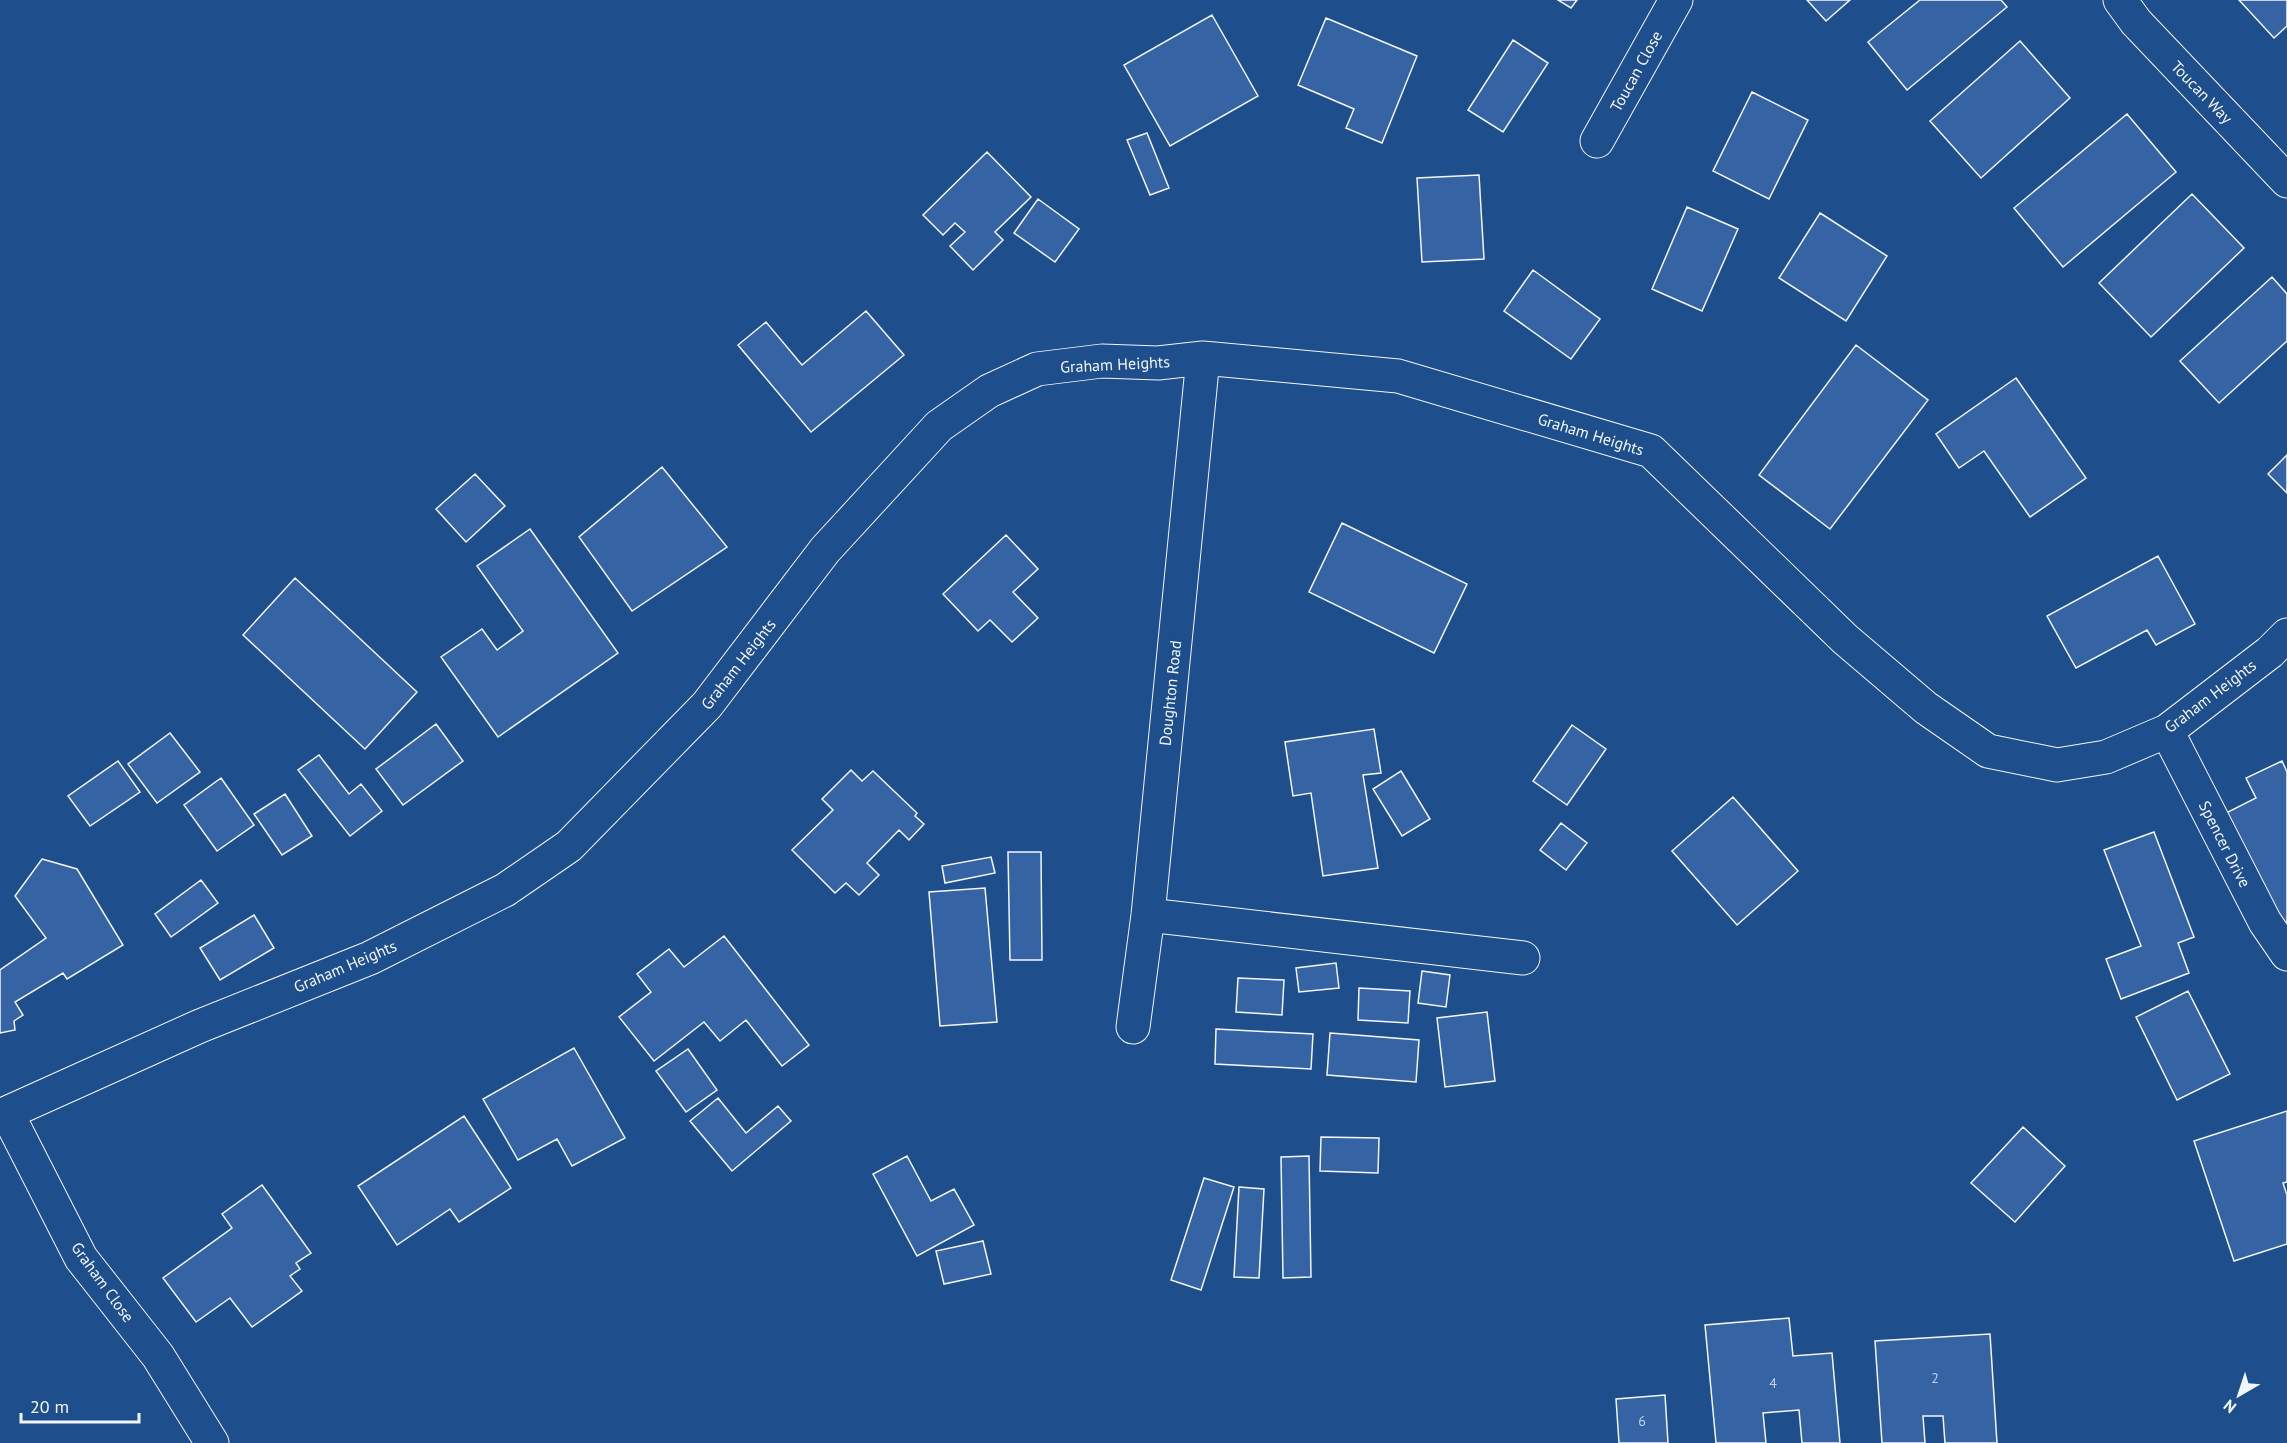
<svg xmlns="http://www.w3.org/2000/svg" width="2287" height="1443" font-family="'PT Sans',sans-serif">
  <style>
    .building { fill: #3563a3; stroke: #f2f6ff; stroke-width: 1.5 }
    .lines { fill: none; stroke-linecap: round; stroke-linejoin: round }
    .street-casing { stroke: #f2f6ff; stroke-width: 35 }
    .street { stroke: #1f4e8c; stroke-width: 33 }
    .labels { text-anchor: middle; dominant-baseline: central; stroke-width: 4.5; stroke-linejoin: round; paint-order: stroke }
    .number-label { font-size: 14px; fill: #c3d1e8 }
    .street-label { font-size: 16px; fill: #f2f6ff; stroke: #1f4e8c }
  </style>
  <rect width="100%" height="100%" fill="#1f4e8c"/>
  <path class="building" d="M1558 0H1577L1571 8Z
    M1807 0H1850L1826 21Z
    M1920 0H2001L2007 7 1907 90 1868 42Z
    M2239 0H2287V26L2274 38Z
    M1212 15 1258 96 1170 146 1124 65Z
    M1326 18 1417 56 1382 143 1346 128 1354 109 1298 85Z
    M1513 40 1548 63 1503 132 1468 110Z
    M2020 41 2070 98 1981 178 1930 121Z
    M1752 92 1808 120 1769 199 1713 171Z
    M2127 114 2176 172 2063 267 2014 208Z
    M1147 133 1169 188 1150 195 1127 140Z
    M987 152 1031 197 995 232 1003 240 973 270 950 246 965 232 955 223 943 235 923 215Z
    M1479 175 1484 259 1422 262 1417 178Z
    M2192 194 2244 248 2151 337 2099 283Z
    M1038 199 1079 229 1055 262 1014 233Z
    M1687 207 1738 229 1702 311 1652 289Z
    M1820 213 1887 256 1846 321 1779 278Z
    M1533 270 1600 319 1571 359 1504 311Z
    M2272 277 2287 294V341L2219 403 2180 361Z
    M866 311 904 355 811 432 738 345 766 322 802 365Z
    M1856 345 1928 400 1830 529 1759 475Z
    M2016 378 2086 478 2030 517 1984 451 1959 468 1936 434Z
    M2287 455V493L2268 474Z
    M662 467 727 547 632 611 579 537Z
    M475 474 505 506 466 542 436 509Z
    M1342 523 1467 584 1434 653 1309 592Z
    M530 529 618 653 498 737 441 657 482 629 497 650 523 631 477 566Z
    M1006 535 1038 569 1013 592 1038 618 1012 642 990 620 978 631 943 594Z
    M2158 556 2195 624 2156 645 2147 630 2076 668 2047 616Z
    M295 578 417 692 365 749 243 635Z
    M436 724 463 761 403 805 376 769Z
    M1572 725 1606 749 1567 805 1533 781Z
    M1374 729 1381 773 1363 775 1378 868 1323 876 1311 793 1293 796 1285 742Z
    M170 733 200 772 157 803 128 764Z
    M319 755 349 794 361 784 382 811 350 836 298 770Z
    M118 761 140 792 90 826 68 796Z
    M2282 761 2287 772V929L2226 813 2256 798 2246 778Z
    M851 770 862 781 873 771 917 813 915 816 924 824 909 840 899 830 867 863 879 875 859 895 846 883 835 893 792 850 833 810 822 799Z
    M1401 771 1430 819 1402 836 1373 789Z
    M221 778 254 825 217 851 184 805Z
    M285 794 312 836 282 855 254 814Z
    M1733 797 1798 871 1737 925 1672 851Z
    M1561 823 1587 843 1566 870 1540 850Z
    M2154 832 2194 937 2178 943 2189 973 2121 999 2106 959 2141 946 2104 850Z
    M1008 852H1041L1042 960H1010Z
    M991 857 995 873 945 883 942 866Z
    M42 859 77 869 123 945 67 979 63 973 15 1002 23 1015 14 1021 15 1030 0 1033V970L46 938 15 896Z
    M201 880 218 903 171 937 155 914Z
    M985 888 997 1022 940 1026 929 892Z
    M254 915 274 948 220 980 200 948Z
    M724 936 809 1045 782 1066 746 1020 720 1041 704 1022 654 1061 619 1017 651 992 637 974 669 949 684 967Z
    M1336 963 1339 988 1299 992 1296 968Z
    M1422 971 1450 975 1446 1007 1418 1003Z
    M1238 978 1284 980 1282 1015 1236 1012Z
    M1359 988 1410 991 1408 1023 1358 1020Z
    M2188 991 2230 1074 2177 1100 2136 1017Z
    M1487 1012 1495 1081 1445 1087 1437 1018Z
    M1216 1029 1313 1034 1311 1069 1215 1064Z
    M1330 1033 1419 1040 1416 1082 1327 1075Z
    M574 1048 625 1138 572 1166 557 1139 518 1160 483 1099Z
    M688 1049 717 1090 686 1112 656 1071Z
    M718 1098 746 1133 778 1106 791 1121 732 1171 690 1121Z
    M2287 1111V1182L2283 1183 2287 1195V1244L2234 1261 2194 1141Z
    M464 1116 511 1188 459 1222 450 1209 397 1245 358 1186Z
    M2023 1127 2065 1166 2015 1222 1971 1183Z
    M1321 1137 1379 1138 1378 1173 1320 1171Z
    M907 1156 931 1201 954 1189 974 1225 917 1256 873 1174Z
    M1309 1156 1311 1277 1283 1278 1281 1157Z
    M1204 1178 1234 1187 1201 1290 1171 1280Z
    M262 1185 311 1253 296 1263 300 1269 290 1276 302 1291 252 1327 230 1298 196 1322 163 1278 232 1228 222 1214Z
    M1239 1187 1264 1189 1259 1278 1234 1277Z
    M983 1241 991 1274 944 1284 936 1251Z
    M1789 1318 1793 1356 1832 1353 1840 1443H1802L1799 1410 1763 1413 1766 1443H1716L1705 1325Z
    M1990 1334 1997 1443H1945L1943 1416H1923L1925 1443H1882L1875 1341Z
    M1665 1395 1668 1443H1619L1616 1399Z"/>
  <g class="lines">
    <g class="street-casing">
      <path id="street" d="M2120 0 2136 22 2287 181
        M1597 141 1676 0
        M2167 731 2265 922 2287 954
        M1148 915 1523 958
        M1133 1027 1148 915 1203 358
        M7 1113 81 1258 158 1356 212 1443
        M0 1116 200 1026 370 958 505 890 569 846 707 705 825 550 939 426 989 391 1037 369 1102 361 1158 363 1203 358 1398 376 1651 451 1845 639 1926 708 1988 751 2057 765 2106 757 2167 731 2270 652 2287 635"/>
    </g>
    <use href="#street" class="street"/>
  </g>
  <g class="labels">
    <g class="number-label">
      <text x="1935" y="1378">2</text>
      <text x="1773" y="1383">4</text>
      <text x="1642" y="1421">6</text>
    </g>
    <g class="street-label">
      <text transform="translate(1636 71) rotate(-61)">Toucan Close</text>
      <text transform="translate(2202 92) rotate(46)">Toucan Way</text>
      <text transform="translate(1115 364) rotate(-3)">Graham Heights</text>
      <text transform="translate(1591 434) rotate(17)">Graham Heights</text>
      <text transform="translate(738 664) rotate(-52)">Graham Heights</text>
      <text transform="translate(1170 693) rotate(-84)">Doughton Road</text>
      <text transform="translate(2210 696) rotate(-37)">Graham Heights</text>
      <text transform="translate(2225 844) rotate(63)">Spencer Drive</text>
      <text transform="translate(345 966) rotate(-23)">Graham Heights</text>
      <text transform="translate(103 1282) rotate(54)">Graham Close</text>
    </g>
  </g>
  <g transform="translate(2239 1395) rotate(219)" stroke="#1f4e8c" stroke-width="4.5" paint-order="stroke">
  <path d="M0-4.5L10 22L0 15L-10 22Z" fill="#f2f6ff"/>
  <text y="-9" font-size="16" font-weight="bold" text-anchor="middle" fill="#f2f6ff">N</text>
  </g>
  <path d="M21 1413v9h118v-9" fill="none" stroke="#f2f6ff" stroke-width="3"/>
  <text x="30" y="1413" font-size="18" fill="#f2f6ff" stroke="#1f4e8c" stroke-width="4.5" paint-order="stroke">20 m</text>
</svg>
